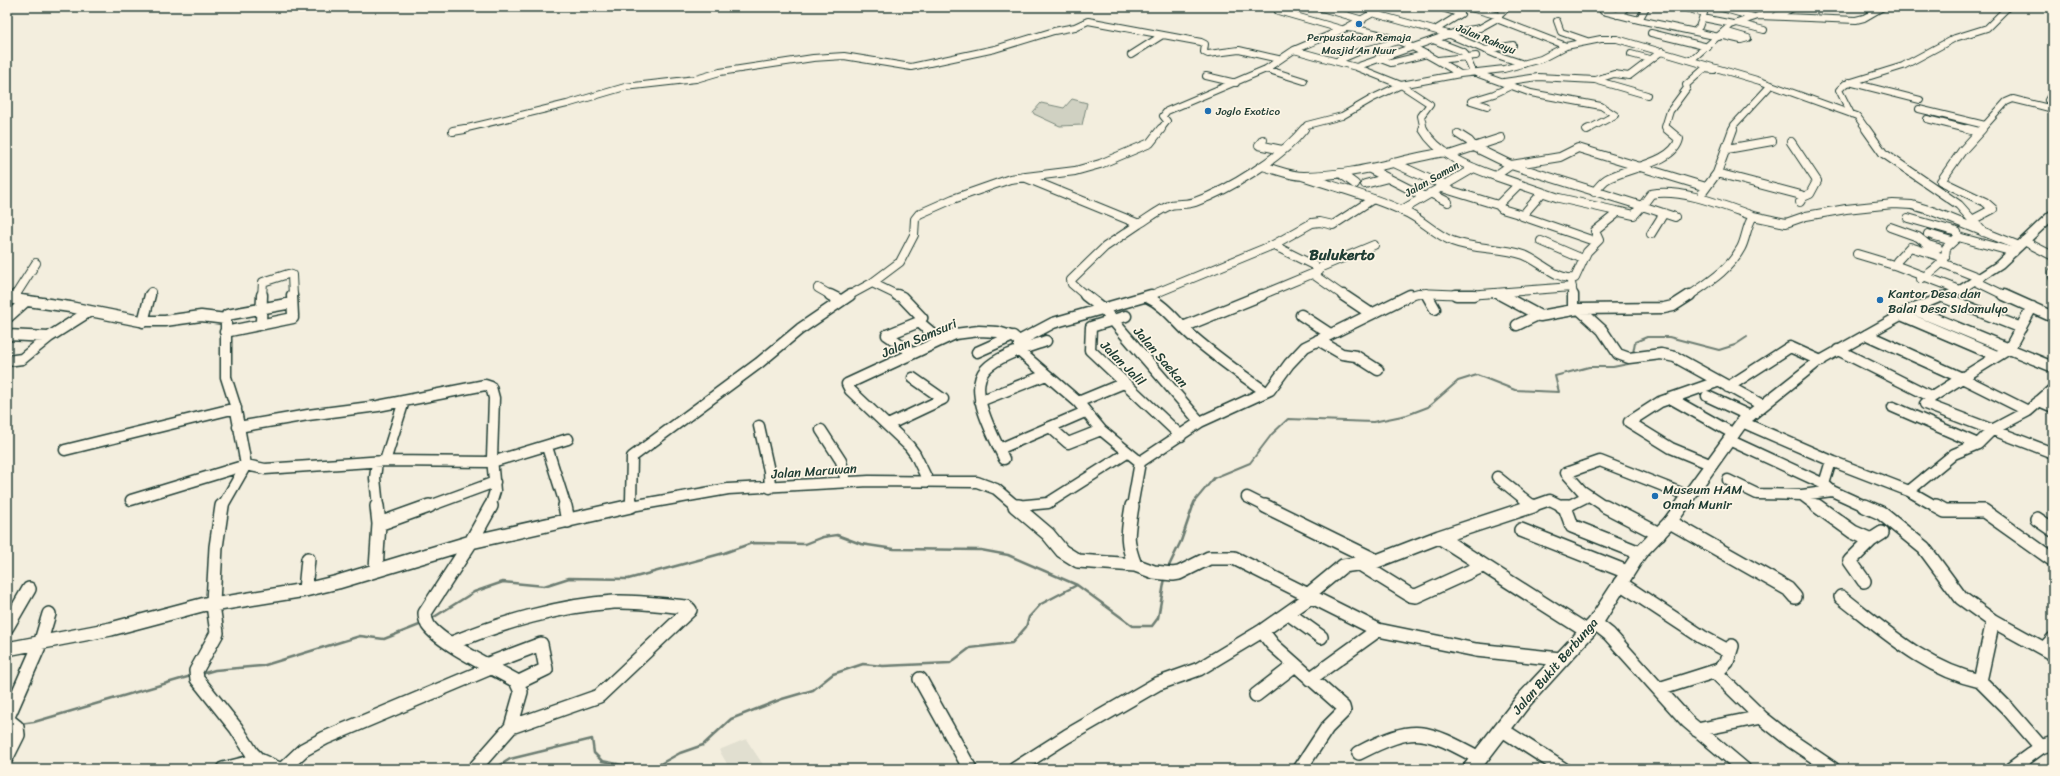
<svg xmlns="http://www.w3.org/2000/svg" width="2060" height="776" font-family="Sriracha,sans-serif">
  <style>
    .built { fill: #e1dfd0 }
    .green { fill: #d0d1c2; stroke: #78877b }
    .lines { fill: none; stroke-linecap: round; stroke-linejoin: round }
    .stream-far1 { stroke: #6c7d72; stroke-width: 2 }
    .stream { stroke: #6c7d72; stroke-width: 2.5 }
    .minor-far3-casing { stroke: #1f3d34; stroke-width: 8 }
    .minor-far2-casing { stroke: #1f3d34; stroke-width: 10 }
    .minor-far1-casing { stroke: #1f3d34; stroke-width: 13 }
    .minor-casing { stroke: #1f3d34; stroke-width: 16 }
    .major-casing { stroke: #1f3d34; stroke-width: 3 }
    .minor-far3 { stroke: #fcf5e5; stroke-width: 6 }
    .minor-far2 { stroke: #fcf5e5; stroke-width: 8 }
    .minor-far1 { stroke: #fcf5e5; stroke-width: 10 }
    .minor { stroke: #fcf5e5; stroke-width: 13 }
    .major { fill: #fcf5e5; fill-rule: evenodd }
    .poi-dot { fill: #1f6fb2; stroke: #fcf5e5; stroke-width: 1.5 }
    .labels { text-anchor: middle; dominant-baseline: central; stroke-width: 3.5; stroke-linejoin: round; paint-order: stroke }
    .far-poi-label { font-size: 11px; fill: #1f3d34; stroke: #fcf5e5 }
    .far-street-label { font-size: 11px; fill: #1f3d34; stroke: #fcf5e5 }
    .poi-label { font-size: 13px; fill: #1f3d34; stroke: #fcf5e5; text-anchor: start }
    .street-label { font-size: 13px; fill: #1f3d34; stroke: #fcf5e5 }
    .quarter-label { font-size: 15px; font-weight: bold; fill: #1f3d34; stroke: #fcf5e5 }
  </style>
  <rect width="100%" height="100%" fill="#f3eede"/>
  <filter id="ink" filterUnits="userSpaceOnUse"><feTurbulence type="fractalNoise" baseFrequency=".025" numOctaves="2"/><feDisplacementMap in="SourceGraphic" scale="8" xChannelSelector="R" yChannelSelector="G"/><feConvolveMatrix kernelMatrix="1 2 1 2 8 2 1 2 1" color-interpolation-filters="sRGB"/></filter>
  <g filter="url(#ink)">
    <path class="built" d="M746 739 766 769H730L719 750Z"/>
    <path class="green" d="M1072 99 1087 103 1082 125 1060 126 1034 114 1033 112 1041 103 1064 108Z"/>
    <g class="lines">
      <path class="stream-far1" d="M1633 353 1635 342 1647 337H1669L1719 350 1735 345 1747 337
        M1192 507 1194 502 1214 478 1250 463 1272 434 1288 419 1373 422 1407 415 1428 407 1458 381 1477 375 1515 390 1559 392 1555 376 1589 367H1613L1628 364 1629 361"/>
      <path class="stream" d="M1167 570 1181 541 1193 506
        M431 619 474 592 503 582 544 586 569 578 628 579 724 553 752 543 805 544 823 537 837 535 861 544 894 549 981 550 1008 555 1077 585 1133 626H1152L1158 618 1165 578
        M201 674 215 670 262 666 360 636 384 639 422 624
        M20 724 34 722 191 676
        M494 769 510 759 592 739 594 753 602 761 643 769
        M651 769 680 753 703 745 731 719 782 699 813 690 833 674 863 664 883 666 950 663 970 648 1012 643 1026 627 1029 617 1041 604 1077 585"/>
      <g class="minor-far3-casing">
        <path id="minor-far3" d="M1318 7 1363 20
          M1363 7 1377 11
          M1467 7 1499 16
          M1499 7 1505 10 1499 16V20L1566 46
          M1646 7 1639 20 1719 37
          M1681 7 1704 13 1699 27 1695 31
          M1718 7 1753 17
          M1278 11 1341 29
          M1603 11 1639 20
          M1372 13 1448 34 1497 55 1524 64
          M1764 14 1779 7
          M1617 15 1627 7
          M1777 15 1793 8
          M1703 18 1733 24
          M1557 21 1561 32 1587 41
          M1737 23 1764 30
          M1347 28C1390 32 1424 52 1460 74
          M1435 30 1461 14 1439 7
          M1651 33 1708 47
          M1720 35 1741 40 1748 38 1724 31
          M1433 40 1464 52 1473 72 1531 93 1601 106 1615 115 1587 130
          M1485 50 1513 45
          M1631 54 1650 59
          M1131 55 1161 36
          M1378 58 1391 63 1427 54
          M1438 60 1476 56
          M1691 60 1731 25 1758 16 1856 20 1864 18 1883 7
          M1337 61 1358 52 1399 41
          M1356 67 1456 32 1480 28 1498 18
          M1266 69 1304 81
          M1206 76 1236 83
          M1595 80 1647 95
          M1504 82 1538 77 1595 80 1614 74 1629 76 1662 51
          M1849 82 1920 100
          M2053 92 2048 100 2053 102
          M1487 106 1471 101 1494 94 1511 86
          M1919 109 1985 125
          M1851 114 1839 90 1845 84 1903 66 1955 38 1987 28 2008 7
          M1927 119 1971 130
          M459 130 567 104 625 87 696 79 720 72 813 58 844 56 911 67 995 49 1054 31 1075 27 1088 21 1201 42 1205 44 1204 52 1208 54 1239 50 1278 59
          M1160 130 1167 121 1163 116 1167 111 1266 69 1294 50
          M1303 130 1307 125 1342 116 1373 98 1401 85 1356 67 1294 50 1346 28 1384 7
          M1424 130 1421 116 1430 104 1401 85 1460 74 1504 69 1541 59 1566 46 1601 39H1617L1760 81 1857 116 1867 130
          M1669 130 1665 127 1670 111 1687 88 1686 85 1704 69 1714 70
          M1732 130 1734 125 1771 85
          M1981 130 2006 102 2013 99 2053 109"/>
      </g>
      <g class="minor-far2-casing">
        <path id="minor-far2" d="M1423 129C1437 154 1469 167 1495 176
          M1866 129 1883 153 1959 205 1983 232
          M1967 129 1979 132
          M1587 130 1589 129
          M453 131 465 129
          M1458 134 1469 141 1474 147 1511 165 1560 157 1578 148 1706 187
          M1263 140 1259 145 1282 150
          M1791 142 1817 181 1810 194 1803 197
          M1727 149 1772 141
          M1449 155 1501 138
          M1392 162 1431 180 1446 184
          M1262 166C1275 169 1290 176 1304 176 1352 176 1398 160 1445 152
          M1370 169 1423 196
          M1340 173 1355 184
          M1717 173 1801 195 1803 197 1800 202
          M1302 176C1335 187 1371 196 1403 211 1421 218 1434 234 1452 241 1475 250 1501 247 1524 255 1540 261 1558 281 1575 278L1587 252 1599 240 1595 231 1615 215 1616 211 1559 198 1495 176 1511 165 1642 206 1651 194C1682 188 1724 206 1753 216 1746 227 1746 239 1741 248 1729 270 1709 282 1689 296
          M1024 177 1139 224 1105 247 1071 280 1072 284 1086 296
          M1365 184 1388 178
          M1439 187 1498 205 1518 185
          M1594 192C1598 188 1602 182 1607 179 1626 168 1674 163 1679 139L1667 129
          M1703 192 1717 173 1733 129
          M1430 193 1448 202
          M1542 193 1522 216 1597 242
          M1498 205 1502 209 1522 215
          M1402 210 1474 168
          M1616 211 1634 215 1642 206 1675 217
          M1753 216 1786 223 1806 216 1846 209 1893 204 1912 205 1932 211 2019 246
          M1908 218 1957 232 1958 237
          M1972 220 1993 209 1985 202 1941 181 1962 151 1982 129
          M1139 224C1149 218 1160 209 1171 205 1178 203 1187 205 1195 202 1229 190 1282 157 1304 129
          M1890 227 1918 237 1928 245 1938 248
          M1651 234 1664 213
          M1928 234 1952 241
          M1541 241 1583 259
          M2024 241 2053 256
          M1857 254 1897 266 1960 290
          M1942 263 1980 278
          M1897 266V261L1910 247 1945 258
          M1319 268 1374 245
          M2053 272V277
          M1314 275 1344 296
          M1921 279C1933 270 1946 264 1946 248L1958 237 2014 252
          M1975 281 2006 296
          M1571 282 1573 296
          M872 283 899 296
          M818 288 832 296
          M1426 293 1427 296
          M1498 293 1503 296
          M15 296 36 263
          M150 296 151 292
          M262 296 263 282 288 274 292 275 293 296
          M848 296 872 283 900 262 914 235 915 219 919 214 953 199 1010 179 1075 171 1100 164 1150 143 1161 129
          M1149 296 1273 245 1312 223 1320 222 1333 225 1373 199
          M1259 296 1319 271 1315 266 1273 245
          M1408 296 1418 293 1468 295 1572 287"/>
      </g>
      <g class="minor-far1-casing">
        <path id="minor-far1" d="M292 295 293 316
          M830 295 840 300
          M897 295 902 297 922 318 919 322 887 335 913 353
          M1085 295 1103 309 1200 422
          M1343 295 1370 313
          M1427 295 1435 309
          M1456 295H1474
          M1501 295 1540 316 1579 309
          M1573 295V310
          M1690 295 1673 306 1664 308 1579 309 1602 330 1618 354 1629 358 1661 354 1675 357 1762 405
          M2004 295 2053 317
          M1147 297C1165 305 1177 323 1192 336 1215 356 1240 374 1266 392
          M1943 297 2021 328
          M7 298 70 307 140 321H165L201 316 226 319V377L235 405 246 465 222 507
          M13 299 16 295
          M1912 309 2053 367
          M227 315 292 303
          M1301 315 1330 334
          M1901 315 1997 356
          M1126 316 1091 327 1090 350 1181 436
          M7 318 26 301
          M143 322 150 295
          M261 322 262 295
          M919 322 940 340
          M1517 325 1538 315
          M1183 327 1262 295
          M225 332 293 318
          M7 335 49 337
          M1867 335 1962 378 1932 397 1925 404 2053 453
          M1318 340 1342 354 1356 356 1378 370
          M1019 341 1053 323 1151 295
          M1838 350 1932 397
          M977 352 1013 336
          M7 361 22 359 49 337 90 311
          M1962 378 2009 349 2032 307
          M1962 378 2028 411
          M1728 387 1790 347 1821 361
          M1707 396 1750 416
          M1670 398 1734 434
          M980 401 1046 375
          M2039 401 2053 407
          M1078 402 1124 383
          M1893 407 1978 444
          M1742 422 1834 462 1909 491 1937 507
          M888 425 943 399 913 378
          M759 426 769 471 770 488
          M238 427 308 415 378 406 485 385 491 387 494 398 492 458 495 491 490 507
          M1050 427 1068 443 1101 430
          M821 430 841 461 846 482
          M547 447 566 507
          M999 449 1085 412
          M65 450 236 408
          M1004 459C995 438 967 391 985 370 997 356 1029 347 1046 341
          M385 461 404 401
          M377 462 375 478 378 507
          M1712 465 1671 448 1629 422 1660 402 1717 382
          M1497 477 1533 506
          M1728 480 1757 494 1802 495 1832 491 1824 484 1729 440
          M928 481 915 454 909 446 850 390 847 384 955 334 979 331 998 332 1014 337 1019 341V351L1078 402 1101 430 1140 462 1200 422 1270 390 1289 364 1305 347 1410 295
          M1824 484 1831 461
          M1832 491 1867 507
          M1909 491 1954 454 1978 444 1992 430 2028 411 2053 389
          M1802 495 1818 507
          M1247 497 1267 507
          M131 500 246 465 265 469 385 461 492 462 568 439
          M634 505 631 500 632 457 759 363 800 329 850 295
          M1016 506 1048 503 1127 453
          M427 507 495 482
          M626 507 728 489 869 481 977 482 996 489 1017 507
          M1132 507 1140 462
          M1530 507 1550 500 1564 507
          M1566 507 1588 496
          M1606 507 1582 491 1566 473 1600 461 1689 496"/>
      </g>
      <g class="minor-casing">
        <path id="minor" d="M565 506 568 521
          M1015 506 1048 534 1062 551 1078 561 1135 565 1154 572 1173 574 1179 573 1209 558H1234L1378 630 1476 650 1560 659
          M1016 506H1019
          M1132 506C1128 532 1125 540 1135 565
          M1265 506 1377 561
          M1562 506H1568
          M1605 506 1659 534
          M1817 506 1853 532 1871 540 1850 561 1864 581
          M1865 506 1881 513 1924 548 1961 598 1993 621 2053 654
          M1936 506 1945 511H1984L2053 560
          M1565 507 1572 526 1640 553
          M2037 519 2053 530
          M1670 522 1788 589 1795 597
          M379 524 429 506
          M1521 530 1627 572
          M1439 537 1588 632
          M1871 540 1882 533
          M471 542 491 506
          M471 542 631 506
          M1360 564 1410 595 1416 596 1482 566
          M376 569 379 524 377 506
          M1620 583 1702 637 1730 652
          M305 590 308 559
          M1309 594 1343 566 1377 561 1439 537 1533 506
          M1841 597C1884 630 1925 669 1980 681L1993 621
          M213 602 216 547 222 506
          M213 605 217 633 196 671 197 679 236 728 252 753 259 760 279 769
          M1289 614 1321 637
          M1595 623 1609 634 1687 721 1744 769
          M7 627 29 589
          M1262 631 1273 645 1343 707 1344 711 1327 728 1300 769
          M452 643C500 623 562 605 614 602 638 601 663 605 687 607L690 610 599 696 511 727
          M7 649 111 629 213 602V605L305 590 338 582 471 542 425 613C425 617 426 621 428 625 440 643 495 669 516 681L521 692 511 727 474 769
          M2044 649 2053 639
          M488 664 541 644 546 669 517 683
          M1715 672 1761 717 1790 740 1833 769
          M920 679 970 769
          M1310 679 1378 630
          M1980 681 2008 709 2041 747 2011 769
          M1659 689 1719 670 1727 662 1732 646
          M1256 695 1295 665
          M7 719 40 644 49 614
          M7 719 17 727 18 735 7 757
          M1501 729 1563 769
          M1697 730 1761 717
          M2041 747 2053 743
          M1359 753C1415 724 1425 729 1479 758
          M223 769 259 760
          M283 769 303 750 325 738 493 667
          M1015 769 1067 736 1157 684 1199 669 1262 631 1312 596"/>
      </g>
      <g class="major-casing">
        <path id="major" d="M2053 211V220L2003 267 1964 292 1916 312 1820 366 1747 425 1675 526 1645 557 1601 627 1530 705 1481 769H1461L1518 695 1589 619 1635 549 1665 518 1737 419 1812 360 1908 306 1956 288 1995 263 2049 212Z"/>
      </g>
      <use href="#minor-far3" class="minor-far3"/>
      <use href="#minor-far2" class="minor-far2"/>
      <use href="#minor-far1" class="minor-far1"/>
      <use href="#minor" class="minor"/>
      <use href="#major" class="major"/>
    </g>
  </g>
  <g class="poi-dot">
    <circle cx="1359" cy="24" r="4"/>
    <circle cx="1208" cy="111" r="4"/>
    <circle cx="1880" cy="300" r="4"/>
    <circle cx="1655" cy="496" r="4"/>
  </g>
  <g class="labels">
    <g class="far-poi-label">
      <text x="1359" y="37">Perpustakaan Remaja<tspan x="1359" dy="13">Masjid An Nuur</tspan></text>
      <text x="1216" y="111" text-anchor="start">Joglo Exotico</text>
    </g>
    <g class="far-street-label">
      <text transform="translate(1486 39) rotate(22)">Jalan Rahayu</text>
      <text transform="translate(1432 179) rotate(-30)">Jalan Saman</text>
    </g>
    <g class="poi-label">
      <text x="1888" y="293">Kantor Desa dan<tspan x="1888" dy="15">Balai Desa Sidomulyo</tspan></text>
      <text x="1663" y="489">Museum HAM<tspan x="1663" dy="15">Omah Munir</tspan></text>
    </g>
    <g class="street-label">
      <text transform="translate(919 338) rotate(-23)">Jalan Samsuri</text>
      <text transform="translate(1161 357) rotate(49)">Jalan Saekan</text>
      <text transform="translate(1123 363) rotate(45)">Jalan Jalil</text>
      <text transform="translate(814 471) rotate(-4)">Jalan Maruwan</text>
      <text transform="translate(1555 666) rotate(-49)">Jalan Bukit Berbunga</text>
    </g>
    <g class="quarter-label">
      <text x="1342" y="255">Bulukerto</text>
    </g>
  </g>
  <rect width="2060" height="776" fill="none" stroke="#fcf5e5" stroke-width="24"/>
  <rect x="12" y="12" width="2036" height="752" fill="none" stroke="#1f3d34" stroke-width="1.5" filter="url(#ink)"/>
</svg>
